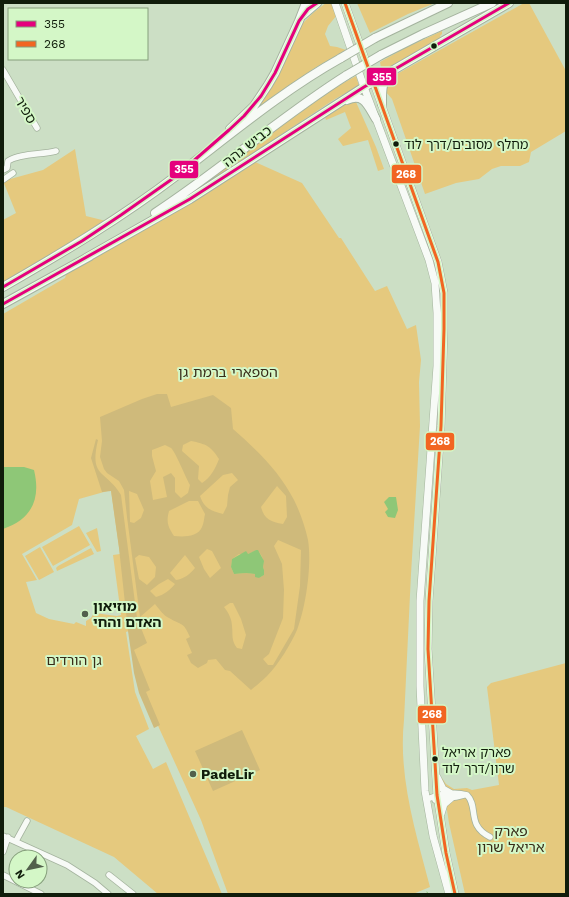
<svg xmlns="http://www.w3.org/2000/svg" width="569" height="897" font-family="'Work Sans','Noto Sans Hebrew',sans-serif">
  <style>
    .green { fill: #e5c97e; fill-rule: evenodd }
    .forest { fill: #cfba7b; fill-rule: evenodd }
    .water { fill: #8ec777 }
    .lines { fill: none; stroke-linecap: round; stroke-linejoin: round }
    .stream { stroke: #8ec777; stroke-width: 1 }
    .minor-casing { stroke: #a4b39e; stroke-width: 7 }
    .major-casing { stroke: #a4b39e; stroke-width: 8 }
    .highway-casing { stroke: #a4b39e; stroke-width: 10 }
    .minor { stroke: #f7faf6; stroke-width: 5.5 }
    .major { stroke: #f7faf6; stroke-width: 7 }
    .highway { stroke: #f7faf6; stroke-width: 8 }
    .highway-bridge-casing { stroke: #a4b39e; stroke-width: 10; stroke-linecap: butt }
    .highway-bridge { stroke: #f7faf6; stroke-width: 8 }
    .bus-1-casing { stroke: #d4f7c7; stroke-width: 6 }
    .bus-2-casing { stroke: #d4f7c7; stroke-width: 6 }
    .bus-1 { stroke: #e5007d; stroke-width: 3 }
    .bus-2 { stroke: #f26522; stroke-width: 3 }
    .bus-dot { fill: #101c0b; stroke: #d4f7c7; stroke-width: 1.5 }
    .poi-dot { fill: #52604c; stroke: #d4f7c7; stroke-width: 1.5 }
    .labels { text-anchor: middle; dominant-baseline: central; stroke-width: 4; stroke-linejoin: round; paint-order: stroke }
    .bus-label { font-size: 13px; fill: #101c0b; stroke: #d4f7c7; text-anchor: start }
    .street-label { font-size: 14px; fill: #101c0b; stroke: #d4f7c7 }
    .park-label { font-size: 14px; fill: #382b18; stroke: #d4f7c7 }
    .poi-label { font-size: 14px; font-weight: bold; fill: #101c0b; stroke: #d4f7c7; text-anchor: start }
    .line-badge { stroke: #d4f7c7; stroke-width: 1.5 }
    .badge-label { font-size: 11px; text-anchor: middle; font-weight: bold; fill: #fff }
  </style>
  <rect width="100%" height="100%" fill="#ccdfc5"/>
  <path class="green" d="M326 3H333L337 15 328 26 325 34 330 46 337 47 346 50 313 69 240 123 300 26 313 13Z
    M357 3H435L408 14 370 33Z
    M524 3H529L566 71V131L531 152 529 162 520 166H501L492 169 479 179 456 183 425 194 392 99 386 92C388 84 391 80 397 74Z
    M442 31V34L440 36 441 39 382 74 380 62 405 48Z
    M356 76 359 86 335 99 185 198 316 98Z
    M349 102H356L376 147 384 169 378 171 368 140 343 146 338 139 351 128 345 112 326 120 325 117Z
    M75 149 86 216 106 221 3 285V220L16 213 3 181 43 170Z
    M253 161 302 183 339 238H341L375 291 387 286 407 329 416 325 421 360 419 382 420 426 411 574 404 720C398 777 416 833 430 887L413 894H228L201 820 144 695 129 631 126 632 135 692 149 729 136 736 153 769 166 762 222 894H158L114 857 6 807H3V314L65 278 67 272ZM111 490 120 554 113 555 121 615 117 616 94 613 91 618 86 621V626L76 622 74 624 49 619 36 613 26 582 37 580 22 554 72 525 79 499Z
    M79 526 90 545 53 566 42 547Z
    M97 528 101 551 97 552 86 533Z
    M40 547 54 572 39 580 25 556Z
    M91 548 94 554 57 571 56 568 58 566Z
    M566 663V894H465L449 823 442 778 446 784 454 789 467 788 472 790 499 785 487 687 491 683Z"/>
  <path class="forest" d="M157 394H167L171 407 213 395 231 408 233 429C256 449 280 472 294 500 300 512 305 526 308 540 312 564 306 607 297 630 291 644 278 665 267 676 262 681 257 685 251 690L230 671 225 670 216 659 208 660 207 663 198 668 191 663 187 655 192 653 186 639 190 637C183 621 182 626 169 618 164 616 159 609 155 604L140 617 127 517 124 490 119 481 107 473 104 469 100 457 102 441 100 417 142 399ZM191 441C206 444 211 446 219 459 215 469 211 477 202 483L198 479 199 466 182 451 183 445ZM165 445C167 446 169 447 171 448 175 451 186 478 190 485L188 493 181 498 175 492V478L171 473 163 477 167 497 153 500 150 481 156 471 152 456V450ZM232 473 238 480 230 487 228 495 227 506 223 514C211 511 204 508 200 496L223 475ZM277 486 286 496 287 517 283 524C271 522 264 519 261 507ZM129 491 137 494 144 510 141 518 134 523 130 522ZM189 501H198L205 514C204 518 204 523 202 527 198 537 184 537 174 536 168 527 166 522 169 511ZM278 540 301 550 300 586 294 629 273 665H268L263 659 269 654 283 618 284 590 282 564 274 546ZM207 549 212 551 221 568 210 578 204 569 199 557ZM257 550C262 554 264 560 263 567L264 570V575L259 578 255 574 246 573 234 574 231 567 232 559 239 554H248ZM139 555 149 557 156 567 155 577 147 585 139 579 135 558ZM185 555 195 568C190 574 184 579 176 580L170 573ZM168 579 175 584C170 590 164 595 156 597L150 591 159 584ZM230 603H233L241 619 246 635 242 649 237 648C231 640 233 635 232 626 232 619 228 612 224 607Z
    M96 439 98 440C89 478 105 469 121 495L137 618 147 643 134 650 150 690 146 692 160 725 154 728 139 693 134 673 128 631 119 548 111 491 102 492 91 458Z
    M242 730 260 770 213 791 195 751Z"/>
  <path class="water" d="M3 467H24L34 470C41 499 32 519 3 529Z
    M389 497H396L398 510 395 518 388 517 385 512 388 509 384 502Z
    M256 550H258L264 561 263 567 264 570V575L259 578 255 577V574L246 573 234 574 231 567 232 559 246 551 248 554Z"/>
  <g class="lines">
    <path class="stream" d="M427 892 428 894"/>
    <g class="minor-casing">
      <path id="minor" d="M3 70 37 128
        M3 170 7 168 8 161C21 153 41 155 56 151
        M3 180 13 173
        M427 799C440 794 454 791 467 795 479 807 466 825 490 837
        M435 800 456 797 464 795
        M3 836 67 865 95 883 108 894
        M16 841 27 821
        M3 852 8 837
        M3 875 41 894
        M109 875 133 894"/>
    </g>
    <g class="major-casing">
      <path id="major" d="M335 3 364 87 429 260 435 283 437 313V366L420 601V686L425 791 433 836 449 894
        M345 3 438 262 444 293V329L441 426 429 601 428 649 437 795 446 853 455 894
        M437 777 443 789 450 793
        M441 814 444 804 451 798"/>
    </g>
    <g class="highway-casing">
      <path id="highway" d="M303 15 317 3
        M375 38 448 3
        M381 55 423 34 492 3
        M347 100C364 92 368 106 376 119
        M382 104C382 93 381 82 390 74
        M230 129 254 106 268 85 275 73 299 21 306 3
        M155 213C221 170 280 117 347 75
        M86 258 190 199 364 87 509 3
        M3 287C62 253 121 218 176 176 230 135 282 91 341 58
        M3 304 90 256"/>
    </g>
    <use href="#minor" class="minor"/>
    <use href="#major" class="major"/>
    <use href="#highway" class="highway"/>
    <g class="highway-bridge-casing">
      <path id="highway-bridge" d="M341 58 375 38
        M347 75 381 55"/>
    </g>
    <use href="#highway-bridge" class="highway-bridge"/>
    <g class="bus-1-casing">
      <path id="bus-1" d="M3 287 82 241 121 215 175 177 229 130 244 116 261 96 275 73 299 21 308 9 317 3
        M3 304 190 199 364 87 509 3"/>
    </g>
    <g class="bus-2-casing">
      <path id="bus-2" d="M345 3 438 262 444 293V329L441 426 429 601 428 649 437 795 446 853 455 894"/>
    </g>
    <use href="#bus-1" class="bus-1"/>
    <use href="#bus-2" class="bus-2"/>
  </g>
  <g class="bus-dot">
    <circle cx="434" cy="46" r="3.5"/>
    <circle cx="396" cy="144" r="3.5"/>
    <circle cx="435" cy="759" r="3.5"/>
  </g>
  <g class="poi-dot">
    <circle cx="85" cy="614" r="4"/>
    <circle cx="193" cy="774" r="4"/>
  </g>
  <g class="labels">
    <g class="bus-label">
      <text x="404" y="144">מחלף מסובים/דרך לוד</text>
      <text x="442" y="752">פארק אריאל<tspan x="442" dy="16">שרון/דרך לוד</tspan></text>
    </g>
    <g class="street-label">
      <text transform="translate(26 110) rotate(60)">ספיר</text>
      <text transform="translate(247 146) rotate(-38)">כביש גהה</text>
    </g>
    <g class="park-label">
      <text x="228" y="372">הספארי ברמת גן</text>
      <text x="74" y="660">גן הורדים</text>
      <text x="511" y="831">פארק<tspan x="511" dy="16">אריאל שרון</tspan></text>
    </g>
    <g class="poi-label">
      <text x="93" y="606">מוזיאון<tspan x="93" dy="16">האדם והחי</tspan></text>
      <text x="201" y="774">PadeLir</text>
    </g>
  </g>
  <g class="line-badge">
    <rect x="366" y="67" width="31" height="19" rx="4" fill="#e5007d"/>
    <rect x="169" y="160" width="30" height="19" rx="4" fill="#e5007d"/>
    <rect x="391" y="164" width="31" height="20" rx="4" fill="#f26522"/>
    <rect x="425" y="432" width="30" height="19" rx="4" fill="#f26522"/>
    <rect x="417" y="705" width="30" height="19" rx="4" fill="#f26522"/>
  </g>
  <g class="badge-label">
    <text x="382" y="81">355</text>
    <text x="184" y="173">355</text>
    <text x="406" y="178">268</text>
    <text x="440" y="445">268</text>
    <text x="432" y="718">268</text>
  </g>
  <rect width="569" height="897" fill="none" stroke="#101c0b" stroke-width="8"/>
  <rect x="8" y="8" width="140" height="52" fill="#d4f7c7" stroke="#869f7c"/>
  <rect x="16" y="21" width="20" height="6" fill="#e5007d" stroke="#869f7c"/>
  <text x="44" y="28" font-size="12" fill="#101c0b">355</text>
  <rect x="16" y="41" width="20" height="6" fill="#f26522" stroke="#869f7c"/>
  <text x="44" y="48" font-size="12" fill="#101c0b">268</text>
  <g transform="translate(28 869) rotate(237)"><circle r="19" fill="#d4f7c7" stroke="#869f7c"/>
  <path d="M0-3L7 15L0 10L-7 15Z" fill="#52604c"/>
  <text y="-6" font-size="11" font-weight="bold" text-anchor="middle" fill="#101c0b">N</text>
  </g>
</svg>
